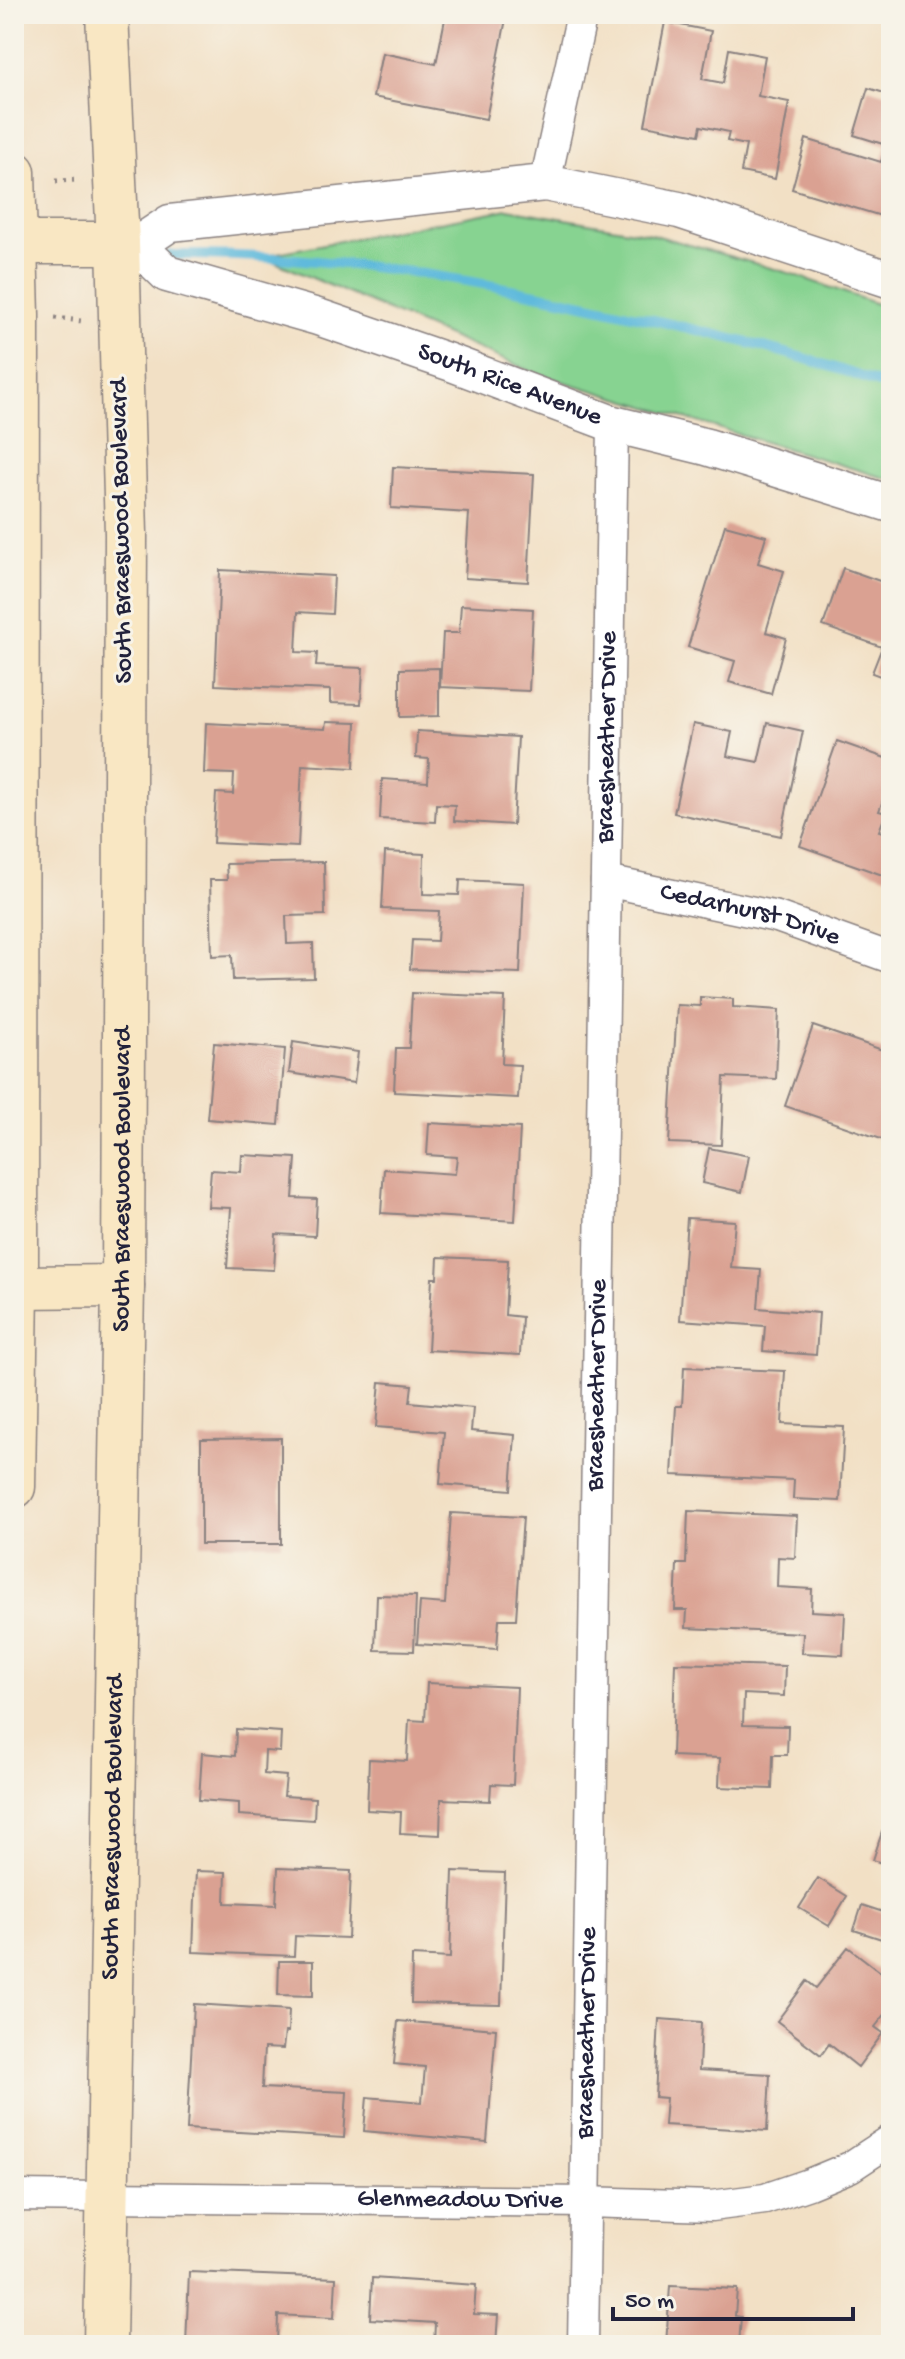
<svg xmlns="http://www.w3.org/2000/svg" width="905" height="2359" font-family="'Gochi Hand',sans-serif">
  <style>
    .green { fill: #87d391; stroke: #547a66; stroke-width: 2 }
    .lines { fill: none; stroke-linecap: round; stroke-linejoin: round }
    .stream { stroke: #5ebadc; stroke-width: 10 }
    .building { fill: #daa192 }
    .minor-casing { stroke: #8a8180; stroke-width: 33 }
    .tertiary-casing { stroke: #8a8180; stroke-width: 39 }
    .secondary-casing { stroke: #8a8180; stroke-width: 45 }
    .path { stroke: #8a8180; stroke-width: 5; stroke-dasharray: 2 6; stroke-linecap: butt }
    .minor { stroke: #fff; stroke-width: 30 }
    .tertiary { stroke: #fff; stroke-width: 36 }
    .secondary { stroke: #f9e7c3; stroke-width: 42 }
    .labels { text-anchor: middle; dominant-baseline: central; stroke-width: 6; stroke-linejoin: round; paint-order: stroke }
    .street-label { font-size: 26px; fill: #22223b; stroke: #f7f3e8 }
  </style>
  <rect width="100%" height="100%" fill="#f7f3e8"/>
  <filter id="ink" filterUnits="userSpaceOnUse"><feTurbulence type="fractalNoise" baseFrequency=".0125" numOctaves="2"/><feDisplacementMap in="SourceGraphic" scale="16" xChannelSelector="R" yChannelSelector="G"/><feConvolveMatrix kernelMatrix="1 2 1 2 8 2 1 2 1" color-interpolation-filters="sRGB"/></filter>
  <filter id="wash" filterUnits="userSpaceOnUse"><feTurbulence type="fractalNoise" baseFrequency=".006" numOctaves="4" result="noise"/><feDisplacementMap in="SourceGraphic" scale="32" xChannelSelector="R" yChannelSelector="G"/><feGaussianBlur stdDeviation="1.8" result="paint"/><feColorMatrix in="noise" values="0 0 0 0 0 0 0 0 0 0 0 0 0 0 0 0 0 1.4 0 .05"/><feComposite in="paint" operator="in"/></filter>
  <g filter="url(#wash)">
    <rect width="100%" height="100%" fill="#f2e0c5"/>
    <path class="green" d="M508 209 651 234 792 274 891 309V480L535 373 261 256Z"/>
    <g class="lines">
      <path class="stream" d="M170 255C331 253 489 281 645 318 728 337 812 357 891 388"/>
    </g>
    <g id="blocks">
      <path class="building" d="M446 14H507L486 119 373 97 382 53 436 64Z
        M665 22 711 31 702 79 723 83 729 49 765 56 758 96 789 102 775 179 741 172 746 145 727 141 729 132 701 126 699 135 645 125Z
        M868 88 891 95V219L792 189 806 139 881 162 886 145 854 135Z
        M393 467 534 474 528 582 465 578 469 513 391 508Z
        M725 525 766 536 758 563 784 571 766 632 786 638 771 694 729 682 735 661 688 647Z
        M843 568 891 585V680L872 673 882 647 823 626Z
        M220 570 334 576 332 614 298 612 296 652 317 653 316 666 363 668 361 704 330 703V690L215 685Z
        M461 605 533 609 529 691 440 687 443 633H459Z
        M439 668V716L400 717V669Z
        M326 722 356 723 354 768 302 765 298 847 213 843 216 793 233 794 234 774 204 773 206 723 325 729Z
        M767 723 803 731 781 836 674 813 693 724 732 732 727 756 758 762Z
        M417 731 518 737 513 825 454 821 455 805 436 804 435 822 380 819 382 779 428 782 429 759 416 758Z
        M837 741 891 760V778L879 811 886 813 879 831 891 835V878L800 846Z
        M385 852 424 854 423 894 459 895 460 880 524 883 520 973 410 969 412 940 437 941 439 911 382 909Z
        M324 862 325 915 286 916 287 944 313 943 314 978 233 980 232 955 212 956 210 880H227L226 864Z
        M412 993 505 997 502 1064 520 1065 518 1098 394 1092 396 1048H409Z
        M700 997 733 999V1007L779 1010 776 1079 724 1077 721 1145 669 1143 677 1005 700 1006Z
        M813 1026 891 1053V1121L884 1140 785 1106Z
        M293 1042 358 1052 354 1083 289 1073Z
        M214 1043 285 1049 279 1125 207 1119Z
        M429 1123 520 1128 515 1221 381 1213 384 1169 455 1174 457 1157 427 1155Z
        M709 1148 749 1156 742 1192 702 1183Z
        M242 1155 296 1158 293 1198 317 1199 315 1236 276 1234 274 1270 227 1268 231 1208 208 1207 211 1170 241 1172Z
        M891 1156V1181L882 1176Z
        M687 1218 735 1221 731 1268 761 1270 758 1308 819 1313 816 1355 763 1351 765 1326 680 1320Z
        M438 1257 508 1260 505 1315 522 1317 520 1355 428 1350 432 1278H437Z
        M684 1367 785 1371 782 1424 844 1427 840 1501 793 1499 794 1480 672 1475 676 1406H682Z
        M380 1382 412 1385 410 1402 473 1408 471 1431 515 1435 511 1490 440 1484 444 1432 376 1427Z
        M281 1438V1544H201V1439Z
        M688 1511 797 1516 795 1558 778 1557 777 1587 812 1589 811 1611 845 1613 843 1655 802 1653 803 1633 686 1628 687 1610H675L677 1564H686Z
        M451 1513 523 1517 516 1619H499L497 1649 417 1644 420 1602 445 1604Z
        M377 1595 416 1596 414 1651 375 1650Z
        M675 1663 785 1666 784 1696 744 1694 743 1725 788 1726 787 1755H773L772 1789 719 1787 720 1758 672 1756Z
        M427 1683 517 1687 513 1785 491 1784 490 1801 441 1799 440 1835 400 1833 401 1812 367 1810 369 1759 407 1761 409 1720 425 1721Z
        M236 1729 281 1732 280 1752 265 1751 264 1774 286 1776 284 1796 315 1798 314 1820 239 1815V1803L199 1800 202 1753 235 1756Z
        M882 1832 891 1835V1866L873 1860Z
        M278 1868 351 1871 348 1938 295 1936 294 1956 193 1952 196 1871 226 1872 225 1903 276 1905Z
        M453 1871 505 1873 501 2005 411 2003 412 1956 450 1958Z
        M818 1878 847 1896 829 1926 799 1908Z
        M891 1890V1942L854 1930 862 1905 883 1912Z
        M848 1947 891 1980V2007L875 2027 883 2033 858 2067 829 2044 821 2055 777 2021 807 1981 816 1988Z
        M279 1961H313V1996L278 1995Z
        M194 2004 289 2010 288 2032H285L283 2049 264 2048 262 2088 347 2092 344 2138 187 2129Z
        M659 2019 701 2022 699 2070 770 2074 767 2131 664 2125 666 2098 655 2097Z
        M398 2021 496 2029 487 2142 364 2131 367 2097 422 2102 425 2067 394 2064Z
        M189 2272 336 2278 334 2318 278 2315 277 2345H186Z
        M372 2278 476 2285 474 2314 498 2315 496 2345H434L435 2323 370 2319Z
        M670 2286 737 2289 735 2316 741 2317 739 2345H666Z"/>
    </g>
  </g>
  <g filter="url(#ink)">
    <use href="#blocks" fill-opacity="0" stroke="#8a8180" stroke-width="2"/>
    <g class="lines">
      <g class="minor-casing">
        <g id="minor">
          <path d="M545 183 582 14"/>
          <path id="s1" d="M606 881 777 917 891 958"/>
          <path id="s2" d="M14 2196 585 2202 711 2206 765 2199 809 2184 850 2167 891 2140"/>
          <path id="s3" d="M583 2345 613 424"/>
        </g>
      </g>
      <g class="tertiary-casing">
        <g id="tertiary">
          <path d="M118 243 137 245 170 223 545 183 679 210 891 280"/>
          <path id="s4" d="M137 245 167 274 318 317 449 362 613 424 707 447 891 504"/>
        </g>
      </g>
      <g class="secondary-casing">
        <g id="secondary">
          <path d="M14 172 18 315 17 1287 14 1487"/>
          <path d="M14 243H118"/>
          <path d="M17 1287 123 1286"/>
          <path id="s5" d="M105 2345 123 1286 126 534 118 243 107 14"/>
        </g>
      </g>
      <path class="path" d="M56 181 79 180
        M55 318 82 321"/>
      <use href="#minor" class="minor"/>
      <use href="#tertiary" class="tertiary"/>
      <use href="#secondary" class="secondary"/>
    </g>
  </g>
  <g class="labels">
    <g class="street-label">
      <text stroke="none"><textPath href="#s4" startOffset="402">South Rice Avenue</textPath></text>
      <text transform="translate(123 531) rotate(-91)">South Braeswood Boulevard</text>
      <text stroke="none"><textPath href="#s3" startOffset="1608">Braesheather Drive</textPath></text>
      <text stroke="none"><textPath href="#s1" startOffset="148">Cedarhurst Drive</textPath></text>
      <text stroke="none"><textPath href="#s5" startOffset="1166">South Braeswood Boulevard</textPath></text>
      <text stroke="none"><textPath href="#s3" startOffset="960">Braesheather Drive</textPath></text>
      <text stroke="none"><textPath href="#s5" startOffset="518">South Braeswood Boulevard</textPath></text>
      <text stroke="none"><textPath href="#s3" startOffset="312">Braesheather Drive</textPath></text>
      <text stroke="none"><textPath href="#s2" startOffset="446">Glenmeadow Drive</textPath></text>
    </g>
  </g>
  <rect width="905" height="2359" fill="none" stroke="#f7f3e8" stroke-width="48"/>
  <path d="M613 2307v12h240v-12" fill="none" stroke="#22223b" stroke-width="4"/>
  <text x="625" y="2307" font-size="24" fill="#22223b" stroke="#f7f3e8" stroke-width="6" paint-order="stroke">50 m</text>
</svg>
